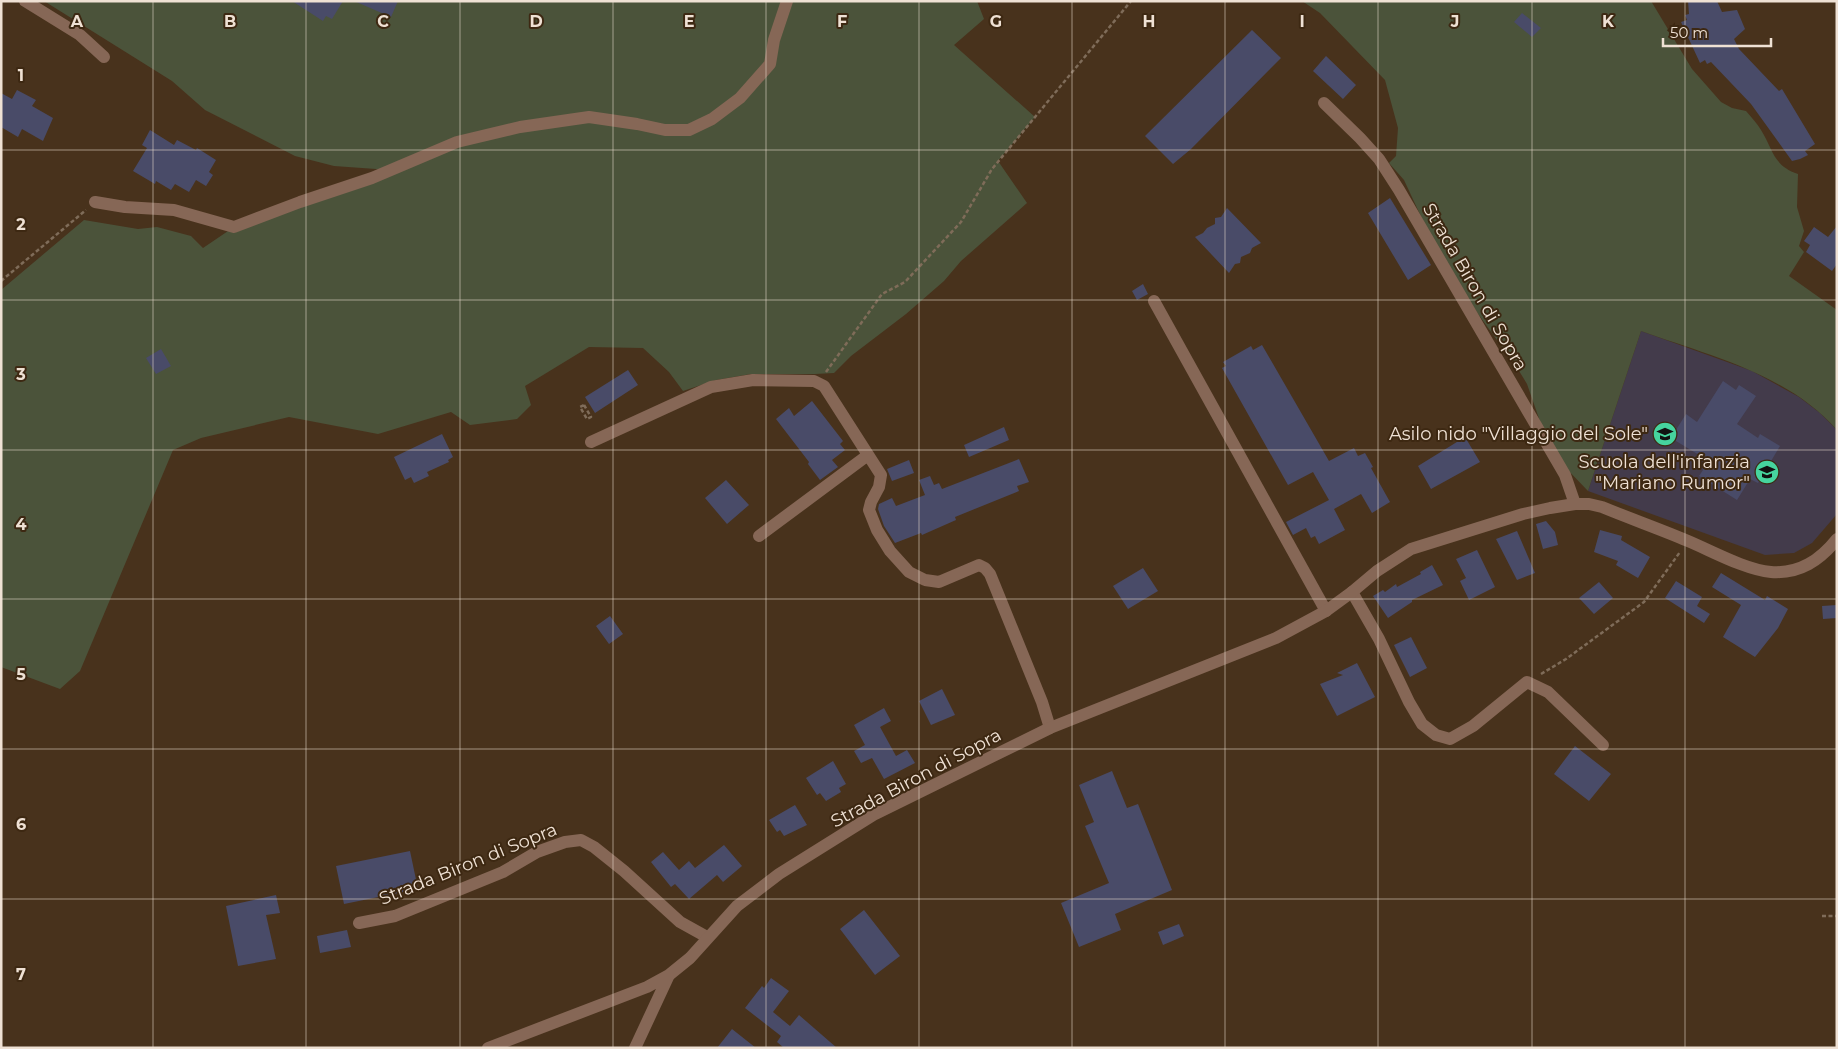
<svg xmlns="http://www.w3.org/2000/svg" width="1838" height="1049" font-family="Montserrat,sans-serif">
  <style>
    .education { fill: #433b4b }
    .green { fill: #4b533a }
    .building { fill: #494b68 }
    .lines { fill: none; stroke-linecap: round; stroke-linejoin: round }
    .path { stroke: #7f6c59; stroke-width: 2.5; stroke-dasharray: 4 2.5; stroke-linecap: butt }
    .minor { stroke: #866756; stroke-width: 12 }
    .tertiary { stroke: #866756; stroke-width: 12 }
    .grid { fill: none; stroke: #efe1d4; stroke-width: 1; stroke-opacity: 0.55 }
    .labels { text-anchor: middle; dominant-baseline: central; stroke-width: 4; stroke-linejoin: round; paint-order: stroke }
    .street-label { font-size: 18px; fill: #efe1d4; stroke: #3d2812 }
    .poi-label { font-size: 18px; fill: #efe1d4; stroke: #3d2812; text-anchor: end }
    .grid-label { font-size: 16px; text-anchor: middle; font-weight: bold; fill: #efe1d4; stroke: #3d2812; stroke-width: 4; stroke-linejoin: round; paint-order: stroke }
  </style>
  <rect width="100%" height="100%" fill="#48321c"/>
  <path class="education" d="M1641 331 1752 371 1799 397 1820 413 1837 430V514L1812 543 1794 553 1765 555 1588 491Z"/>
  <path class="green" d="M44 1H977L984 19 954 45 1035 117 998 161 1027 203 961 261 944 281 906 314 851 356 834 373 815 374H751L716 380 683 391 669 372 643 348 589 347 525 386 531 405 517 419 470 425 451 412 378 434 289 417 201 438 173 450 80 671 60 689 1 667V290L84 220 138 229 157 227 191 236 203 248 234 227 390 170 334 166 295 156 205 110 172 81Z
    M1302 1H1651L1692 69 1721 102 1732 108 1746 111C1751 117 1757 123 1761 130 1773 149 1773 166 1798 174L1797 207 1804 231 1799 246 1804 252 1789 276 1837 310V430C1788 374 1708 355 1641 331L1588 491 1564 466 1542 427 1527 384 1516 366 1478 314 1431 238 1404 180 1389 163 1396 156 1398 128 1385 80 1320 13Z"/>
  <path class="building" d="M292 1H343L332 19 326 16 323 21Z
    M354 1H398L391 17Z
    M1688 1H1717L1722 12 1737 10 1745 29 1734 39 1739 49 1779 91 1782 89 1815 144 1805 151 1808 155 1800 159 1792 161 1751 104 1711 62 1707 64 1705 60 1700 63 1681 22 1687 20 1685 15 1689 14Z
    M1522 13 1541 28 1532 37 1514 22Z
    M1252 30 1281 58 1191 149 1173 164 1145 136Z
    M1326 56 1356 85 1343 99 1313 71Z
    M17 90 36 100 32 106 53 118 43 141 22 129 18 137 1 127V93L12 99Z
    M150 130 174 145 177 140 196 150 197 148 216 160 209 172 213 175 206 186 196 180 189 192 175 184 171 190 156 181 155 184 133 171 147 148 142 145Z
    M1390 198 1431 265 1408 280 1368 213Z
    M1227 208 1261 243 1252 248 1250 253 1241 257 1240 263 1235 264 1229 273 1195 237 1203 233 1207 228 1215 224V218L1221 217Z
    M1837 226V264L1832 271 1806 252 1810 245 1804 241 1814 227 1828 237Z
    M1143 284 1148 294 1137 300 1132 291Z
    M1262 345 1329 461 1354 448 1358 456 1365 453 1373 467 1371 468 1390 502 1372 513 1361 494 1334 509 1345 530 1319 544 1315 536 1311 538 1306 528 1293 535 1286 522 1329 500 1313 472 1288 485 1222 368 1226 366 1223 362 1251 346 1253 350Z
    M161 349 171 366 156 374 146 358Z
    M628 370 638 385 595 413 585 397Z
    M1723 381 1736 390 1739 385 1756 396 1737 424 1758 438 1760 434 1780 446 1758 483 1750 479 1737 500 1699 476 1709 461 1671 438 1686 414 1697 422Z
    M812 401 843 441 840 444 845 450 832 460 838 467 820 480 808 464 809 462 776 419 789 408 794 416Z
    M1004 427 1009 440 969 457 964 445Z
    M442 434 453 457 448 460 449 462 427 472 429 476 414 483 411 477 405 480 394 457Z
    M1465 437 1480 462 1431 489 1418 466Z
    M1019 459 1029 482 1017 486 1019 491 955 517 956 520 922 535 921 533 895 543 884 526 878 509 879 504 892 498 896 506 925 495 919 480 930 476 934 485 939 483 942 489Z
    M909 460 914 473 892 481 887 469Z
    M726 480 749 505 727 524 705 498Z
    M1546 521 1555 532 1558 545 1543 549 1536 524Z
    M1600 530 1622 536 1621 540 1650 557 1638 578 1616 565 1618 561 1594 552Z
    M1517 531 1535 573 1517 580 1496 539Z
    M1477 550 1495 587 1469 600 1460 581 1466 578 1456 559Z
    M1432 565 1443 585 1412 600V602L1388 618 1373 596 1383 590 1385 592 1396 584 1397 587 1421 574 1420 572Z
    M1143 568 1158 591 1128 609 1113 586Z
    M1721 573 1765 600 1767 596 1788 609 1778 628 1755 657 1723 637 1741 605 1712 587Z
    M1676 581 1702 597 1697 606 1710 614 1704 623 1665 598Z
    M1599 582 1613 598 1594 614 1579 598Z
    M1837 605V618L1823 619 1822 606Z
    M610 616 623 634 609 644 596 626Z
    M1411 637 1427 668 1410 677 1394 645Z
    M1357 663 1375 697 1337 716 1320 684 1343 675 1337 673Z
    M942 689 955 715 931 725 919 701Z
    M884 708 891 721 880 727 896 756 907 750 915 763 884 779 872 758 861 763 854 751 865 745 854 725Z
    M1575 746 1611 774 1589 801 1554 774Z
    M833 761 846 784 839 788 841 792 826 801 820 793 817 795 806 778Z
    M1112 771 1127 808 1138 804 1172 890 1115 914 1121 930 1079 947 1061 903 1109 883 1085 826 1094 822 1079 785Z
    M795 805 807 825 784 836 780 830 777 832 769 820Z
    M724 845 742 866 723 882 717 875 689 899 675 884 671 887 651 862 663 852 679 870 689 861 695 868Z
    M410 851 418 889 344 904 336 866Z
    M276 895 280 913 266 915 276 959 238 966 226 906Z
    M864 910 900 956 875 975 840 929Z
    M1179 924 1184 936 1163 945 1158 932Z
    M347 930 351 947 320 953 317 936Z
    M771 978 789 991 773 1012 790 1026 799 1015 837 1048H784L777 1042 781 1036 745 1008 762 986 764 988Z
    M732 1029 756 1048H717Z"/>
  <g class="lines">
    <path class="path" d="M1 281 86 210
      M826 372 882 294 905 282 961 222 992 169 1131 1
      M584 405 591 417 587 419 580 407Z
      M1541 674 1566 659 1644 602 1680 552
      M1822 916H1837"/>
    <path class="minor" d="M25 1 80 35 104 57
      M1324 103 1360 138 1379 159 1399 190 1565 475 1575 504
      M95 202 125 207 174 210 234 227 300 202 372 178 457 142 520 127 589 117 637 124 665 130H689L712 119 740 98 770 64 774 40 787 1
      M1154 301 1326 611
      M591 442 711 387 753 380 814 381 824 386 881 475 879 487 871 502 869 510 877 530 890 551 909 572 925 580 939 582 979 565 985 568 990 574 1042 702 1050 728
      M759 536 868 455
      M1352 592 1379 639 1409 702 1422 724 1436 735 1450 739 1473 726 1527 682 1548 692 1603 745
      M359 923 395 916 503 872 537 852 565 842 581 840 594 847 624 871 680 922 707 937"/>
    <path class="tertiary" d="M488 1048 647 987 669 975 690 958 737 906 779 874 875 814 1050 728 1276 638 1326 611 1352 592 1377 571 1411 549 1523 514 1550 508 1575 504H1589L1602 507C1631 519 1660 529 1688 541 1712 551 1746 570 1771 572 1800 574 1820 560 1837 539
      M635 1048 669 975"/>
  </g>
  <path class="grid" d="M153 1V1048M306 1V1048M460 1V1048M613 1V1048M766 1V1048M919 1V1048M1072 1V1048M1225 1V1048M1378 1V1048M1532 1V1048M1685 1V1048M1 150H1837M1 300H1837M1 450H1837M1 599H1837M1 749H1837M1 899H1837"/>
  <defs>
    <g id="school-disc" transform="scale(1.25)"><circle r="9.5" fill="#46d49e" stroke="#3d2812"/><path d="M0-5L7-2L0 1L-7-2ZM-4 1L0 2.5L4 1V4Q0 6-4 4Z" fill="#111"/></g>
  </defs>
  <g fill-rule="evenodd">
    <use href="#school-disc" x="1665" y="434"/>
    <use href="#school-disc" x="1767" y="472"/>
  </g>
  <g class="labels">
    <g class="street-label">
      <text transform="translate(1475 287) rotate(60)">Strada Biron di Sopra</text>
      <text transform="translate(916 778) rotate(-28)">Strada Biron di Sopra</text>
      <text transform="translate(468 864) rotate(-22)">Strada Biron di Sopra</text>
    </g>
    <g class="poi-label">
      <text x="1648" y="434">Asilo nido "Villaggio del Sole"</text>
      <text x="1750" y="462">Scuola dell'infanzia<tspan x="1750" dy="21">"Mariano Rumor"</tspan></text>
    </g>
  </g>
  <g class="grid-label">
    <text x="77" y="27">A</text>
    <text x="230" y="27">B</text>
    <text x="383" y="27">C</text>
    <text x="536" y="27">D</text>
    <text x="689" y="27">E</text>
    <text x="842" y="27">F</text>
    <text x="996" y="27">G</text>
    <text x="1149" y="27">H</text>
    <text x="1302" y="27">I</text>
    <text x="1455" y="27">J</text>
    <text x="1608" y="27">K</text>
    <text x="21" y="81">1</text>
    <text x="21" y="230">2</text>
    <text x="21" y="380">3</text>
    <text x="21" y="530">4</text>
    <text x="21" y="680">5</text>
    <text x="21" y="830">6</text>
    <text x="21" y="980">7</text>
  </g>
  <rect width="1838" height="1049" fill="none" stroke="#efe1d4" stroke-width="5"/>
  <path d="M1663 38v8h108v-8" fill="none" stroke="#efe1d4" stroke-width="2.5"/>
  <text x="1670" y="38" font-size="15" fill="#efe1d4" stroke="#3d2812" stroke-width="4" paint-order="stroke">50 m</text>
</svg>
